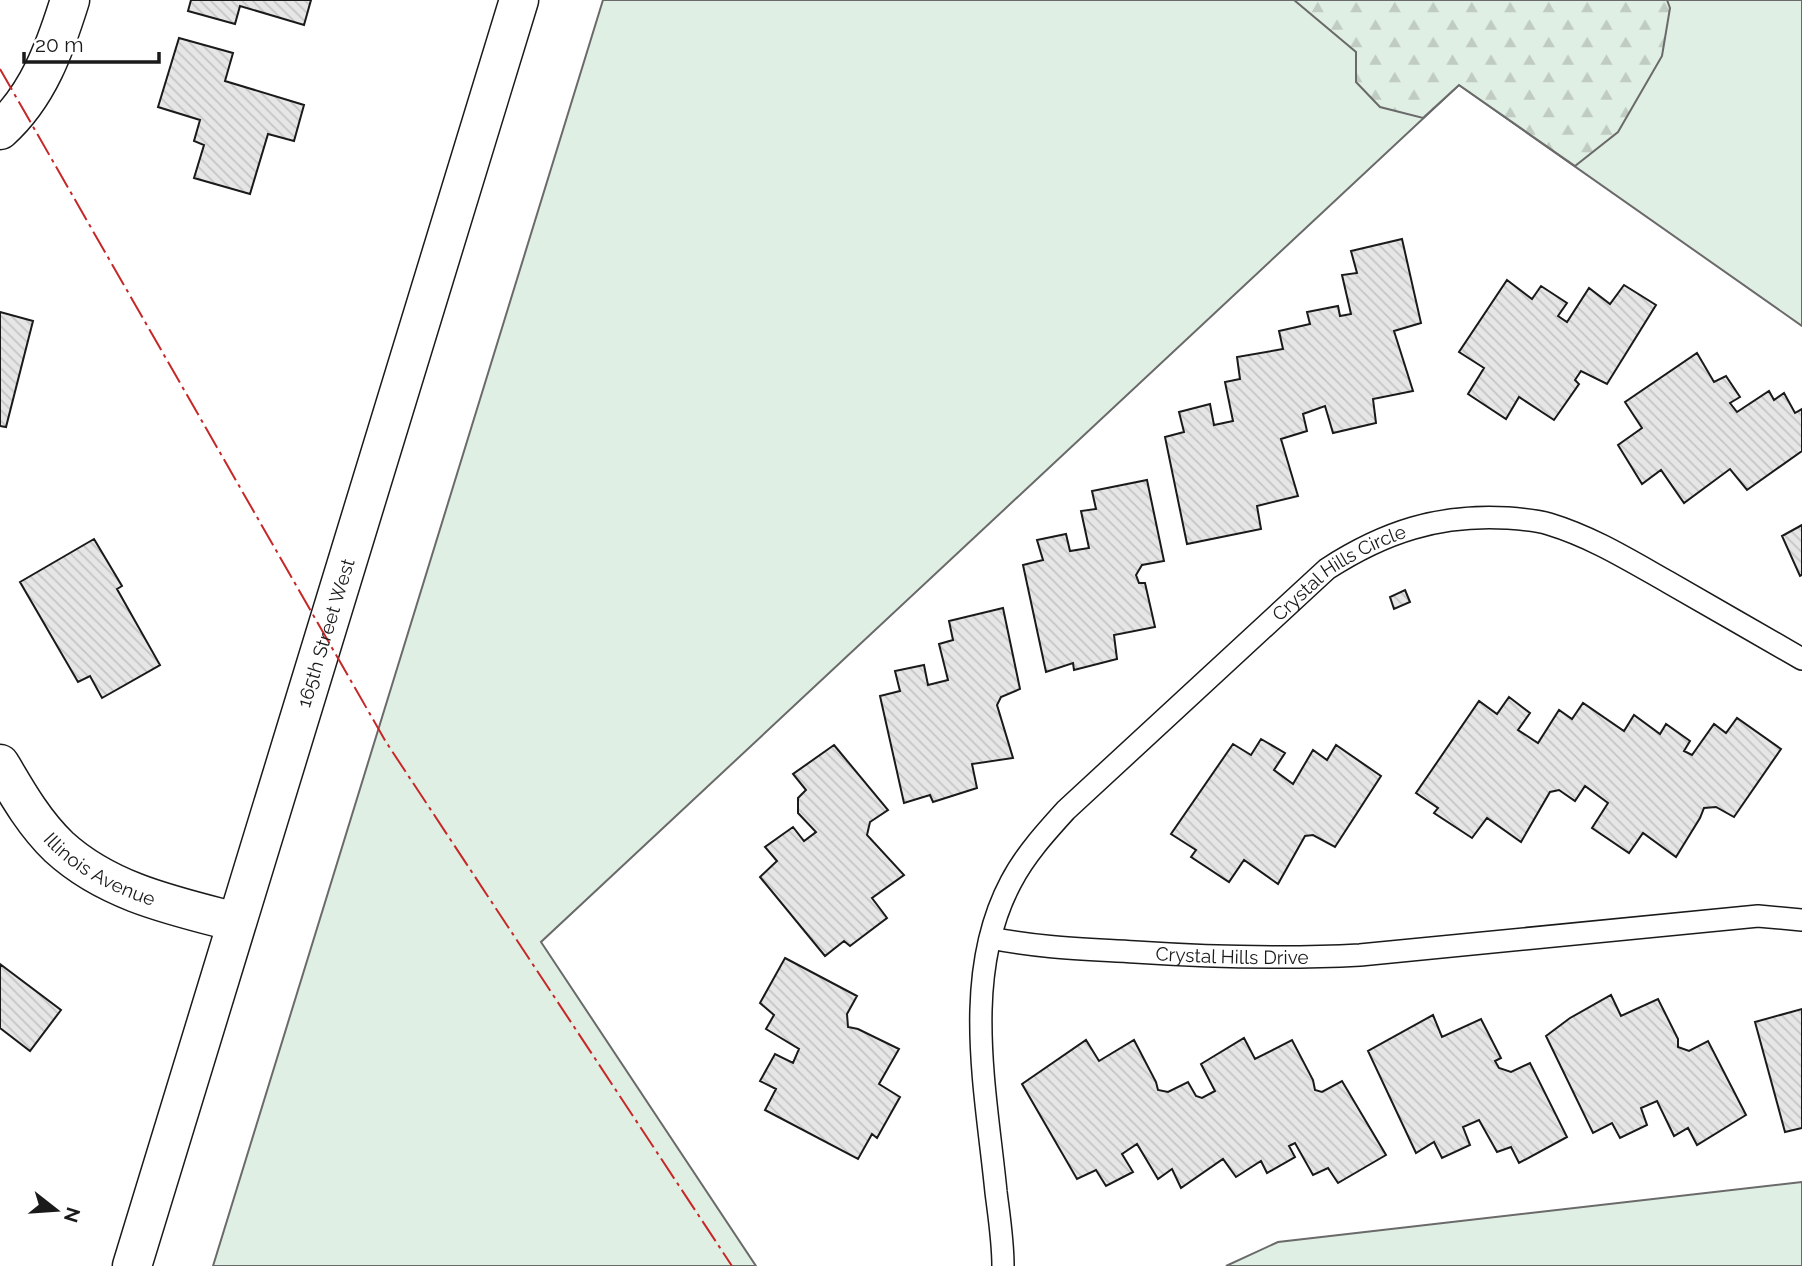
<svg xmlns="http://www.w3.org/2000/svg" width="1802" height="1266" font-family="Raleway,sans-serif">
  <style>
    .grass { fill: #e0efe3; stroke: #6a6a6a; stroke-width: 2 }
    .forest { fill: url(#forest-firs); stroke: #6a6a6a; stroke-width: 2 }
    .building { fill: url(#building-back-hatch); stroke: #1a1a1a; stroke-width: 2 }
    .lines { fill: none; stroke-linecap: round; stroke-linejoin: round }
    .lane-casing { stroke: #1a1a1a; stroke-width: 24 }
    .street-casing { stroke: #1a1a1a; stroke-width: 41 }
    .secondary-casing { stroke: #1a1a1a; stroke-width: 41 }
    .lane { stroke: #fff; stroke-width: 21 }
    .street { stroke: #fff; stroke-width: 38 }
    .secondary { stroke: #fff; stroke-width: 38 }
    .power { stroke: #c62828; stroke-width: 2; stroke-dasharray: 24 5 3.5 5; stroke-linecap: butt }
    .labels { text-anchor: middle; dominant-baseline: central; stroke-width: 5; stroke-linejoin: round; paint-order: stroke }
    .street-label { font-size: 19px; fill: #1a1a1a; stroke: #fff }
  </style>
  <defs>
    <pattern id="forest-firs" width="22" height="20" patternUnits="userSpaceOnUse" patternTransform="scale(1.75)"><rect width="22" height="20" fill="#e0efe3"/><path d="M5 1l3.5 6h-7zM16 11l3.5 6h-7z" fill="#c0ccc2"/></pattern>
    <pattern id="building-back-hatch" width="6" height="6" patternUnits="userSpaceOnUse" patternTransform="scale(1.75)"><rect width="6" height="6" fill="#e6e6e6"/><path d="M-1 5l2 2M0 0l6 6M5-1l2 2" fill="none" stroke="#c5c5c5"/></pattern>
  </defs>
  <rect width="100%" height="100%" fill="#fff"/>
  <path class="grass" d="M603 0H1802V326L1459 85 541 942 756 1266H213Z
    M1802 1182V1266H1226L1278 1242Z"/>
  <path class="forest" d="M1294 0H1667L1670 8 1662 56 1618 132 1575 166 1459 85 1423 118 1380 107 1356 82V52Z"/>
  <path class="building" d="M191 0H311L304 25 240 6 235 24 188 11Z
    M179 38 233 53 225 81 304 105 294 141 268 134 250 194 194 178 204 145 194 141 200 120 158 107Z
    M1402 239 1421 323 1394 331 1413 391 1373 399 1376 423 1333 433 1325 406 1303 414 1307 431 1281 439 1298 496 1257 506 1261 529 1187 544 1165 437 1184 432 1179 412 1210 404 1214 425 1233 421 1225 382 1240 379 1237 357 1283 349 1279 331 1310 324 1307 312 1338 306 1340 316 1351 314 1342 275 1357 273 1351 251Z
    M1507 280 1532 299 1541 286 1567 303 1558 316 1567 322 1589 288 1610 304 1624 285 1656 305 1607 384 1581 371 1575 380 1579 384 1554 420 1519 397 1506 419 1468 394 1484 368 1459 352Z
    M0 312 33 321 6 427 0 426Z
    M1697 353 1714 382 1726 376 1740 397 1730 403 1737 412 1769 391 1774 400 1784 393 1795 413 1802 409V451L1747 490 1730 469 1684 503 1661 470 1642 484 1618 445 1642 428 1625 402Z
    M1147 480 1164 561 1142 565 1136 575 1139 583H1145L1155 627 1114 635 1117 659 1074 670 1073 663 1046 672 1023 565 1043 560 1037 540 1066 534 1070 551 1089 548 1081 511 1096 509 1092 491Z
    M1802 525V575L1800 576 1782 536Z
    M94 539 122 586 117 589 160 665 102 698 90 676 78 682 20 582Z
    M1405 590 1410 602 1394 609 1390 597Z
    M1003 608 1020 689 1001 697 997 705 1013 758 972 764 977 788 933 802 930 795 904 803 880 696 900 691 895 671 924 665 928 685 948 680 939 644 953 640 949 621Z
    M1509 697 1530 713 1518 730 1538 743 1559 710 1572 719 1583 703 1624 731 1634 715 1660 734 1666 724 1690 741 1684 751 1692 755 1714 724 1726 733 1737 718 1781 749 1734 817 1716 807 1704 808 1700 818 1676 857 1643 833 1629 853 1592 828 1608 803 1585 786 1575 801 1559 790 1550 792 1521 842 1487 818 1472 838 1434 813 1438 808 1416 793 1479 701 1497 714Z
    M1261 739 1285 753 1274 770 1293 784 1313 750 1327 760 1336 745 1381 776 1335 847 1313 835 1305 836 1278 884 1244 860 1229 882 1191 857 1196 850 1171 834 1233 744 1251 755Z
    M834 745 888 810 870 822 867 835 904 875 872 898 887 918 850 946 844 941 825 956 760 877 777 861 765 847 793 827 804 841 816 832 798 813V798L806 790 793 774Z
    M785 958 857 996 847 1014 848 1027 858 1029 899 1049 879 1084 900 1097 877 1138 872 1134 858 1159 765 1110 776 1089 760 1081 775 1054 793 1063 799 1049 766 1029 774 1015 760 1003Z
    M0 964 61 1010 30 1051 0 1028Z
    M1611 995 1621 1016 1658 999 1678 1039V1047L1689 1051 1708 1041 1746 1115 1697 1145 1688 1128 1674 1136 1657 1101 1641 1108 1647 1125 1620 1138 1612 1123 1593 1133 1546 1036 1570 1018Z
    M1802 1009V1128L1785 1132 1755 1022Z
    M1433 1015 1442 1037 1481 1019 1501 1058 1495 1061 1499 1068 1511 1072 1530 1063 1567 1137 1519 1163 1511 1147 1497 1152 1479 1120 1463 1127 1470 1145 1442 1158 1434 1142 1416 1153 1368 1051Z
    M1244 1038 1255 1059 1292 1040 1313 1080 1315 1090 1322 1092 1342 1081 1386 1155 1338 1183 1328 1168 1313 1175 1295 1143 1289 1146 1295 1157 1267 1173 1261 1161 1236 1177 1223 1159 1181 1188 1172 1169 1158 1179 1137 1144 1122 1154 1133 1172 1106 1186 1096 1170 1077 1179 1022 1084 1086 1040 1099 1061 1134 1040 1156 1082 1158 1090 1168 1092 1188 1082 1196 1096 1202 1098 1215 1091 1201 1064Z"/>
  <g class="lines">
    <g class="lane-casing">
      <g id="lane">
        <path id="s1" d="M991 938C1039 948 1087 949 1135 952 1211 957 1285 959 1360 955L1758 916 1802 920"/>
        <path id="s2" d="M1003 1266C1003 1241 999 1216 996 1192 986 1091 961 976 1011 882 1025 855 1046 832 1066 810L1327 569C1384 532 1439 514 1507 518 1521 519 1536 520 1549 524 1592 537 1629 560 1668 582 1713 608 1757 633 1802 659"/>
      </g>
    </g>
    <g class="street-casing">
      <g id="street">
        <path d="M0 130C38 96 55 48 70 0"/>
        <path id="s3" d="M0 764C17 793 34 823 59 847 108 892 174 906 236 922"/>
      </g>
    </g>
    <g class="secondary-casing">
      <g id="secondary">
        <path id="s4" d="M132 1266 519 0"/>
      </g>
    </g>
    <use href="#lane" class="lane"/>
    <use href="#street" class="street"/>
    <use href="#secondary" class="secondary"/>
    <path class="power" d="M0 69 386 742 732 1266"/>
  </g>
  <g class="labels">
    <g class="street-label">
      <text stroke="none"><textPath href="#s2" startOffset="844">Crystal Hills Circle</textPath></text>
      <text stroke="none"><textPath href="#s4" startOffset="662">165th Street West</textPath></text>
      <text stroke="none"><textPath href="#s3" startOffset="149">Illinois Avenue</textPath></text>
      <text stroke="none"><textPath href="#s1" startOffset="242">Crystal Hills Drive</textPath></text>
    </g>
  </g>
  <g transform="translate(56 1210) rotate(107)" stroke="#ffffff" stroke-width="5" paint-order="stroke">
  <path d="M0-5L12 26L0 18L-12 26Z" fill="#1a1a1a"/>
  <text y="-10" font-size="19" font-weight="bold" text-anchor="middle" fill="#1a1a1a">N</text>
  </g>
  <path d="M24 52v10h135v-10" fill="none" stroke="#1a1a1a" stroke-width="3.5"/>
  <text x="35" y="52" font-size="21" fill="#1a1a1a" stroke="#ffffff" stroke-width="5" paint-order="stroke">20 m</text>
</svg>
